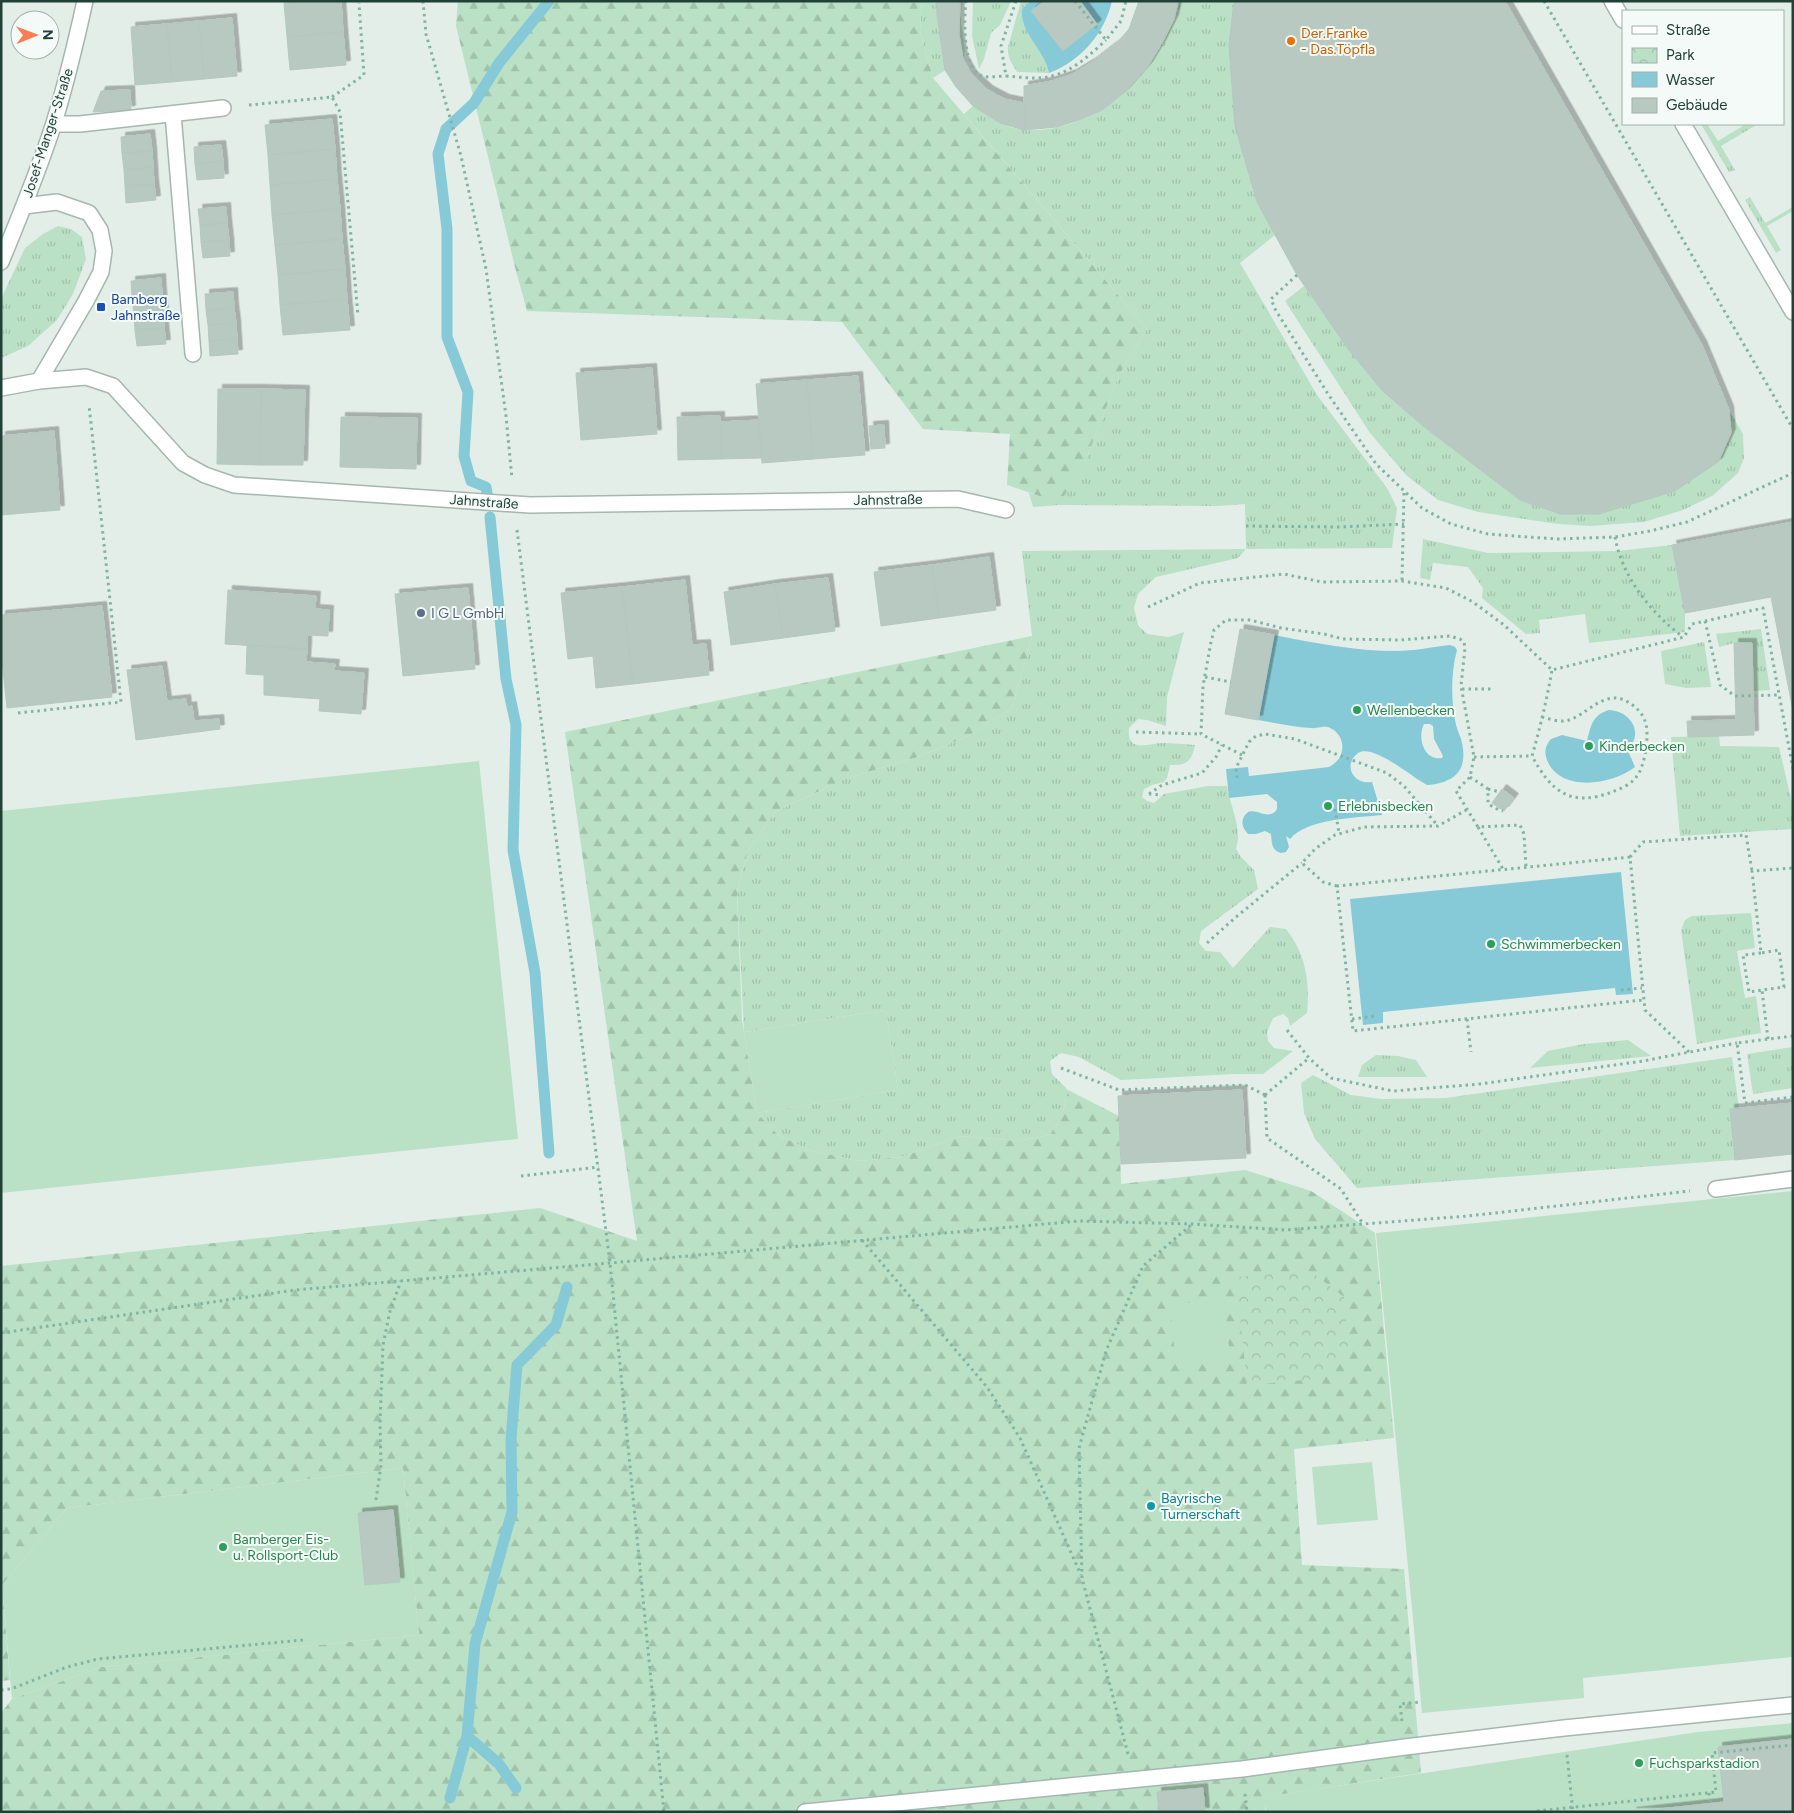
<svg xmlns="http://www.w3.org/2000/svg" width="1794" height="1813" font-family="Figtree,sans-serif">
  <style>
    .grass { fill: url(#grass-tufts) }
    .forest { fill: url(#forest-firs) }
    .park { fill: url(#park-crowns) }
    .garden { fill: #bae0c5 }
    .water { fill: #87cad7; fill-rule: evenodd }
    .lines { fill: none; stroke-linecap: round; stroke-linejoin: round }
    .stream { stroke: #87cad7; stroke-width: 11 }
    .building { fill: #b8c9c2; stroke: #b4c8c0; filter: url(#shadow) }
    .minor-casing { stroke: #a5b7b0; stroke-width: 18 }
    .path { stroke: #81b4a4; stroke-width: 3; stroke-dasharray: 2.5 4; stroke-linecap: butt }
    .minor { stroke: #fff; stroke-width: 15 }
    .food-dot { fill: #e8710a; stroke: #f4faf7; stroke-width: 2 }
    .transit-dot { fill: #1a4fb4; stroke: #f4faf7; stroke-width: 2 }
    .service-dot { fill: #5c6f8a; stroke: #f4faf7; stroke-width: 2 }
    .leisure-dot { fill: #2e9e5b; stroke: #f4faf7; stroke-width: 2 }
    .culture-dot { fill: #0f9aa8; stroke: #f4faf7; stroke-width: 2 }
    .labels { text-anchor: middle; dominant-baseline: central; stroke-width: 4; stroke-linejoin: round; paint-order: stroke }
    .food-label { font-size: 14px; fill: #c56008; stroke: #f4faf7; text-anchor: start }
    .street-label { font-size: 14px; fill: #214138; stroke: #f4faf7 }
    .transit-label { font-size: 14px; fill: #164399; stroke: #f4faf7; text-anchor: start }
    .service-label { font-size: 14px; fill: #4e5e75; stroke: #f4faf7; text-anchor: start }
    .leisure-label { font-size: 14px; fill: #27864d; stroke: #f4faf7; text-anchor: start }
    .culture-label { font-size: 14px; fill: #0d838f; stroke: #f4faf7; text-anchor: start }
  </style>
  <defs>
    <pattern id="grass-tufts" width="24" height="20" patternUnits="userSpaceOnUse" patternTransform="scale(1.25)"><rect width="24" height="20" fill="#bae0c5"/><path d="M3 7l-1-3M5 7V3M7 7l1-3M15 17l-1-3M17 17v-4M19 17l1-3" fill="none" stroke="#a0c1aa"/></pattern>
    <pattern id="forest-firs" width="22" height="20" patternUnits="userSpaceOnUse" patternTransform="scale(1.25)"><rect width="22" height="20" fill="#bae0c5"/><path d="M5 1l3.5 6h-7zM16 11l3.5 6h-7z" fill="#a0c1aa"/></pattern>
    <pattern id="park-crowns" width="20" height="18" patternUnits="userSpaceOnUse" patternTransform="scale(1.25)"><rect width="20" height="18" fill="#bae0c5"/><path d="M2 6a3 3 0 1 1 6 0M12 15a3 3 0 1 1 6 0" fill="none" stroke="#a0c1aa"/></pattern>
    <filter id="shadow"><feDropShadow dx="4.5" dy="-4.5" stdDeviation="0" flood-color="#0004"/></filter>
  </defs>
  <rect width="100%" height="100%" fill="#e3eee9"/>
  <path class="grass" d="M922 1H962L961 22 965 51 963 59 933 78 920 31Z
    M973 1H1011L1000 25 991 33 984 59 979 69 972 36Z
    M1021 1H1030L1022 9 1048 65 1049 73 1017 72C1012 64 1007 57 1008 47Z
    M1178 1H1234L1275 235 1240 263 1317 395 1387 488 1397 508 1392 548 1246 549 1238 558 1156 577 1138 594 1134 608 1138 625 1147 634 1169 637 1184 632 1167 697 1166 726 1147 720 1138 719 1129 728C1126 754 1149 743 1163 743 1173 743 1184 744 1195 745 1191 762 1188 765 1170 765L1167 778 1164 782 1152 785 1144 789 1142 797 1147 801 1154 803 1164 794 1208 786H1227C1230 807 1243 828 1236 849L1241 857 1254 870 1258 889 1201 931 1199 943 1206 951 1220 952 1233 968 1270 927 1286 929C1306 954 1310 982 1307 1013L1290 1026 1288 1018 1283 1014 1273 1018 1267 1032 1268 1041 1274 1048 1293 1051 1263 1074H1235L1121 1080 1079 1057 1061 1053 1050 1061 1052 1074 1068 1090 1062 1116 1050 1135 1018 1141 961 1136 901 1157 858 1161 809 1150 777 1134 757 1113 898 1090 886 1010 744 1032 737 891 748 851 775 812 845 779 921 756 968 736 1012 708 1032 636 1022 551 1246 549 1245 504 1217 506 1058 505 1033 507 1029 493 1042 497 1085 462 1119 375 1147 329 964 114 973 106C989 116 1007 129 1025 130 1098 134 1163 69 1178 1Z
    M1701 124H1707L1718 141 1746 124H1758L1721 146 1735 170 1729 172Z
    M1750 197 1765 223 1793 207V211L1767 226 1781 250 1776 253 1745 200Z
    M58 226 71 229 82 237 86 259 73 294 57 320 28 346 1 358V299L25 248 43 234Z
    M1304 286 1348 349 1382 392 1423 426 1520 500 1559 514H1599L1675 491 1718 462 1731 433 1729 410 1743 434 1744 458 1738 473 1712 496 1683 510 1644 522 1591 526 1558 524 1478 512 1438 500 1406 475 1370 433 1285 301Z
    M1423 539 1488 553 1617 551 1672 545 1685 613V632L1589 643 1585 614 1539 620 1540 633 1526 634 1482 598 1483 588 1468 567 1433 563 1430 580 1420 578Z
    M1761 629 1770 690 1753 691 1734 643 1719 647 1716 634Z
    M1704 642 1711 687 1686 688 1665 684 1661 651Z
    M1719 736 1720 746 1779 747 1793 807V829L1680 836 1671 737Z
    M1751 913 1755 948 1737 951 1745 998 1756 996 1761 1033 1697 1044 1681 930 1685 920 1692 916Z
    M1628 1040 1651 1056 1530 1068 1548 1051 1584 1044Z
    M1793 1047V1088L1753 1094 1747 1054Z
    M1376 1055 1398 1056 1416 1060 1427 1077H1358L1362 1065Z
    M1732 1057 1739 1108 1735 1160 1357 1188 1315 1139 1304 1113 1301 1083 1313 1075 1351 1095 1381 1099 1446 1098Z"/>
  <path class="forest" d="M458 1H922L920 31 933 78 1147 329 1119 375 1085 462 1064 496 1042 497 1007 485 1010 434 923 429 842 322 527 311 515 267 456 26Z
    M1032 636 1012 708 968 736 921 756 845 779 775 812 748 851 737 891 742 1020 757 1113 777 1134 809 1150 858 1161 901 1157 961 1136 1018 1141 1050 1135 1062 1116 1068 1090 1119 1116 1121 1184 1245 1170 1311 1191 1375 1233 1394 1438 1294 1449 1302 1565 1404 1569 1421 1773 1265 1797V1812H1V1713L12 1699 101 1667 419 1635 403 1468 67 1508 2 1585 10 1680 1 1681V1266L540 1208 637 1241 565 732Z"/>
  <path class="park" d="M1310 1271 1344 1297 1348 1346 1319 1379 1247 1385 1236 1277Z"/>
  <path class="garden" d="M479 761 518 1139 1 1193V811Z
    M886 1010 898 1090 757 1113 744 1032Z
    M1793 1191V1657L1583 1678 1584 1698 1422 1713 1376 1233Z
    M1225 1300 1230 1361 1176 1366 1170 1304Z
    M1372 1462 1378 1520 1317 1525 1312 1467Z
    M403 1468 419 1635 101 1667 12 1699 2 1585 67 1508Z
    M1793 1723V1812H1266L1264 1797 1698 1732Z"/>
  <path class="water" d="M1030 1H1112C1105 33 1080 62 1049 73 1045 50 1020 34 1022 9Z
    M1274 635C1315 643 1355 651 1396 651 1414 651 1432 647 1450 645L1455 647 1457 650C1451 672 1451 698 1455 720 1456 727 1459 733 1461 739 1469 768 1457 783 1427 785 1413 778 1373 743 1358 753 1343 764 1352 785 1372 782L1382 815C1356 818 1308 818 1290 839L1286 836 1289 847 1286 852 1281 853C1271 850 1272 843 1271 834L1265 831 1256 834H1248C1244 829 1241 825 1243 819 1249 803 1262 817 1271 814 1274 813 1275 812 1277 809V802L1267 794 1229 798 1226 769 1248 767 1249 776 1329 767C1336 763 1341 758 1342 750 1344 741 1338 731 1330 728 1323 725 1318 729 1311 728 1294 727 1275 723 1258 720ZM1424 724H1430L1433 726 1434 739 1443 756 1442 758C1424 761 1417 738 1424 724Z
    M1609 710C1632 711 1645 735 1626 751L1629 753 1635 767C1612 785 1560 793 1547 760 1544 752 1545 746 1551 739L1562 735 1587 741C1591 726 1592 715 1609 710Z
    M1621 872 1633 994 1616 995 1615 988 1383 1012V1023L1363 1025 1350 899Z"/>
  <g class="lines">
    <path class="stream" d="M487 493 486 487 471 481 464 456 468 392 447 337V229L438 154 446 129 474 103 499 63 549 1
      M490 517 506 679 516 725 513 850 535 973 549 1153
      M467 1736 499 1764 516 1788
      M450 1798 467 1736 475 1644 512 1512 511 1439 517 1365 556 1325 567 1287"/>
  </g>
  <path class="building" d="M310 1H341L343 32 287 37 284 3Z
    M937 1H960L959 35 963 59 972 75 988 90 1005 99 1024 103V130L1000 123 973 106 956 87 945 70 937 15Z
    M1044 1H1080L1097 24 1063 51 1031 11Z
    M1139 1H1178L1174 19 1162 43 1148 66 1125 92 1102 110 1079 120 1057 127 1024 130V86L1052 81 1072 74 1092 62 1118 42 1129 29Z
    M1234 1H1505L1702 345 1729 410 1731 433 1718 462 1675 491 1599 514H1560L1520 500 1423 426 1382 391 1348 349 1297 275 1257 202 1235 126 1229 45Z
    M232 18 237 76 204 79 199 21Z
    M199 21 204 79 172 82 167 24Z
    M167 24 172 82 135 85 131 27Z
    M343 32 346 65 290 70 287 37Z
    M130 90 131 110 93 112 101 91Z
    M332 119 335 149 268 155 265 125Z
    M150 134 152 151 122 153 121 137Z
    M221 145 223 161 195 164 194 147Z
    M335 149 337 179 270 185 268 155Z
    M152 151 153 167 124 170 122 153Z
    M223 161 224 178 197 180 195 164Z
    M153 167 154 184 125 186 124 170Z
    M337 179 340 209 272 215 270 185Z
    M154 184 156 200 126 203 125 186Z
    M226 207 227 223 200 225 198 209Z
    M340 209 342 239 275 245 272 215Z
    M227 223 229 240 201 242 200 225Z
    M342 239 345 269 278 275 275 245Z
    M229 240 230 256 203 258 201 242Z
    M345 269 347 299 280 305 278 275Z
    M161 278 162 295 132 297 131 281Z
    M233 292 234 308 206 310 205 294Z
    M162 295 164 311 134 314 132 297Z
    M347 299 350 330 283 335 280 305Z
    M234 308 236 323 208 325 206 310Z
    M164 311V328L135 330 134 314Z
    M236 323 237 339 209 341 208 325Z
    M164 328 166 344 137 346 135 330Z
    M237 339 238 354 210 356 209 341Z
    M652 368 657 434 581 440 576 373Z
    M858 376 865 455 813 459 807 380Z
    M807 380 813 459 762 463 756 384Z
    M218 389H261L260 465 217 464Z
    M261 389 305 390 303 465H260Z
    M720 416V459L678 460 677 417Z
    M341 417 417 418 416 469 340 467Z
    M759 420 761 458 720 459V422Z
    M884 425 885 448 871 449 869 426Z
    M54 431 60 510 1 515V436Z
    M1793 522V711L1771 597 1685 613 1672 545Z
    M989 557 996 610 939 618 932 565Z
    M932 565 939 618 881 626 874 572Z
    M828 578 835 631 783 638 775 584Z
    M685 580 692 645 706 644 709 675 633 684 622 587Z
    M775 584 783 638 731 645 724 592Z
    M622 587 633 684 596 688 593 656 568 659 561 593Z
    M468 588 475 669 403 676 395 594Z
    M228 590 316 596 315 609 329 610 328 636 307 635V649L225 644Z
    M102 606 112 697 7 708 1 651V615Z
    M1240 629 1274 635 1258 720 1225 714Z
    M1734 643H1752L1754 735 1688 737 1687 721 1736 720Z
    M247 645 307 649 306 662 335 664 334 671 364 673 361 714 319 711 320 699 264 695V675L246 674Z
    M162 666 167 701 186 699 187 707 192 706 194 721 219 719 220 729 136 740 127 670Z
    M1502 789 1514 798 1504 811 1492 803Z
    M1242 1090 1246 1158 1121 1164 1118 1096Z
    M1793 1103V1154L1735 1160 1730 1109Z
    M393 1510 400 1582 365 1585 358 1513Z
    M1793 1739V1812H1632L1724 1802 1718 1747Z
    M1203 1788 1205 1812H1159L1157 1792Z"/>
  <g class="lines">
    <g class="minor-casing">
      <path id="minor" d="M1612 1 1623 20
        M173 114 193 354
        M54 124H80L223 108
        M1683 124 1793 312
        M24 206 57 202 89 213 100 230 104 251 101 272 86 301 39 381
        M1 262C20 216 39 170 54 123 66 83 76 42 85 1
        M1 388 39 381 86 377 113 386 183 463 205 475 234 485 530 505 958 499 1006 510
        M1716 1189 1793 1179
        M805 1812 1242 1769 1405 1747 1564 1728 1793 1705"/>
    </g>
    <path class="path" d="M423 1 426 34 461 156 486 269 506 416 512 479
      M966 1C964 18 962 69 982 76 988 78 999 76 1006 76
      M1016 1 1001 46 1006 76C1021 77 1037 80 1052 76 1073 71 1091 54 1106 40
      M1075 1 1106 40 1121 21 1126 1
      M1544 1 1793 429
      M332 97 364 75 359 3
      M249 105 332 97 340 112 358 316
      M1297 275 1271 299 1275 309 1328 394 1376 464 1422 508 1451 524 1488 534 1556 539 1615 537 1650 531 1687 522 1793 473
      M1246 526 1339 527 1404 524
      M517 530 610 1263 664 1812
      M1615 537C1622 577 1651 613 1683 637
      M1402 580 1404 492
      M1148 607 1200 583 1284 574 1322 582 1402 581 1446 588 1473 602 1504 625 1552 670 1684 637 1692 624 1763 608 1793 769
      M1705 621 1720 685 1735 696 1779 695
      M1205 677 1231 682
      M1462 689H1491
      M18 713 121 702 89 405
      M1542 717C1550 719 1561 723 1569 720 1586 715 1603 691 1624 700 1633 704 1642 712 1645 721 1650 733 1645 766 1637 776 1632 784 1620 789 1612 792 1570 808 1551 791 1532 756 1540 728 1547 699 1552 670
      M1136 732 1201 734
      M1242 755 1201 734 1203 686 1211 642 1214 630 1226 620H1250L1281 628 1324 634 1343 639 1400 640 1450 636 1460 639 1464 642 1465 648 1461 686 1474 757 1470 777 1456 791 1478 827 1520 825 1524 834 1526 867
      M1474 757 1532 756
      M1470 777 1488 789V804L1499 810 1503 811
      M1237 778 1236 768 1249 742 1256 736 1265 734 1295 739 1387 773 1404 786 1438 826
      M1488 789 1500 792
      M1149 794 1162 785 1202 773 1216 757 1222 745
      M1149 794 1160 795
      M1335 809 1339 833
      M1478 827 1503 869
      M1630 857 1337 886 1353 1031 1643 1000
      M1337 886 1323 882 1302 863 1315 849 1335 835 1364 827 1438 826 1468 809
      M1207 943 1236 917 1302 863
      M1761 953 1743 955 1749 992 1762 990
      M1621 990 1642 988
      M1352 1019 1376 1016
      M1467 1019 1471 1052
      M1287 1030 1309 1058 1331 1078 1393 1091 1480 1084 1643 1061 1737 1043
      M1793 1036 1737 1043 1745 1103 1793 1097
      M1768 1039 1762 990 1784 987 1779 950 1761 953 1752 871 1793 868
      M1689 1052 1645 1010 1630 857 1643 842 1746 835 1752 871
      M1061 1068 1119 1090 1245 1085 1265 1095
      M1265 1095 1267 1138 1341 1189 1363 1224
      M1265 1095 1309 1058
      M521 1176 599 1167
      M862 1240 987 1387 1020 1438 1081 1575
      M1 1333 295 1290 610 1263 1079 1221 1192 1224 1285 1230 1468 1216 1690 1191
      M376 1500 381 1465 380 1423 383 1345 390 1311 401 1281
      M1 1690 11 1689 67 1667 98 1659 303 1640
      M1402 1721 1400 1704 1421 1702
      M1128 1754 1082 1578 1079 1448 1106 1351 1143 1266 1191 1225
      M1567 1755 1573 1812
      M1709 1793 1711 1804
      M1245 1794 1247 1812
      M1537 1811 1716 1792 1712 1753 1793 1745"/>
    <use href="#minor" class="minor"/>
  </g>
  <circle class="food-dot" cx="1291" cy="41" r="5"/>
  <rect class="transit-dot" x="96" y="302" width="10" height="10" rx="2.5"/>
  <circle class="service-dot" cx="421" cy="613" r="5"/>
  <g class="leisure-dot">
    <circle cx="1357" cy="710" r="5"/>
    <circle cx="1589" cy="746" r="5"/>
    <circle cx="1328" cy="806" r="5"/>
    <circle cx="1491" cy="944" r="5"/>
    <circle cx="223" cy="1547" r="5"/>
    <circle cx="1639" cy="1763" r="5"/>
  </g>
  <circle class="culture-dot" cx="1151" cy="1506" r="5"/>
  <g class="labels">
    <g class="food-label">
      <text x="1301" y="33">Der.Franke<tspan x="1301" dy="16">- Das.Töpfla</tspan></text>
    </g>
    <g class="street-label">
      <text transform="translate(48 133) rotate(-72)">Josef-Manger-Straße</text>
      <text transform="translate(888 500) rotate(-1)">Jahnstraße</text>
      <text transform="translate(484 502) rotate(4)">Jahnstraße</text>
    </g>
    <g class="transit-label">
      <text x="111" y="299">Bamberg<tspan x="111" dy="16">Jahnstraße</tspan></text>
    </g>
    <g class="service-label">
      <text x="431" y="613">I G L GmbH</text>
    </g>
    <g class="leisure-label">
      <text x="1367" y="710">Wellenbecken</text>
      <text x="1599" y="746">Kinderbecken</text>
      <text x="1338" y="806">Erlebnisbecken</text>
      <text x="1501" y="944">Schwimmerbecken</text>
      <text x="233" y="1539">Bamberger Eis-<tspan x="233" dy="16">u. Rollsport-Club</tspan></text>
      <text x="1649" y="1763">Fuchsparkstadion</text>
    </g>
    <g class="culture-label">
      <text x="1161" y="1498">Bayrische<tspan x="1161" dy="16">Turnerschaft</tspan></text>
    </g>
  </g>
  <rect width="1794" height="1813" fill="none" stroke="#214138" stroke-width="5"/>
  <rect x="1622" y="10" width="162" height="115" fill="#f4faf7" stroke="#a0b0ab"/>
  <rect x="1632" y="26" width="25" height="8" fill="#ffffff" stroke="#a0b0ab"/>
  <text x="1666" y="35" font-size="15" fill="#214138">Straße</text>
  <rect x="1632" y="48" width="25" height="15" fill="url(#park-crowns)" stroke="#a0b0ab"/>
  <text x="1666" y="60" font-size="15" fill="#214138">Park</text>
  <rect x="1632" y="72" width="25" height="15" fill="#87cad7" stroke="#a0b0ab"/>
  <text x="1666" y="85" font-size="15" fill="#214138">Wasser</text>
  <rect x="1632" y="98" width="25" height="15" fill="#b8c9c2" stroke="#a0b0ab"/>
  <text x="1666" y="110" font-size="15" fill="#214138">Gebäude</text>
  <g transform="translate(35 35) rotate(89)"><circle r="24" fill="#f4faf7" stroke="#a0b0ab"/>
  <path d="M0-4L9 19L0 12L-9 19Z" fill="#fc7d52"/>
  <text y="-8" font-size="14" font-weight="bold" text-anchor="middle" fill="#214138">N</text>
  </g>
</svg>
